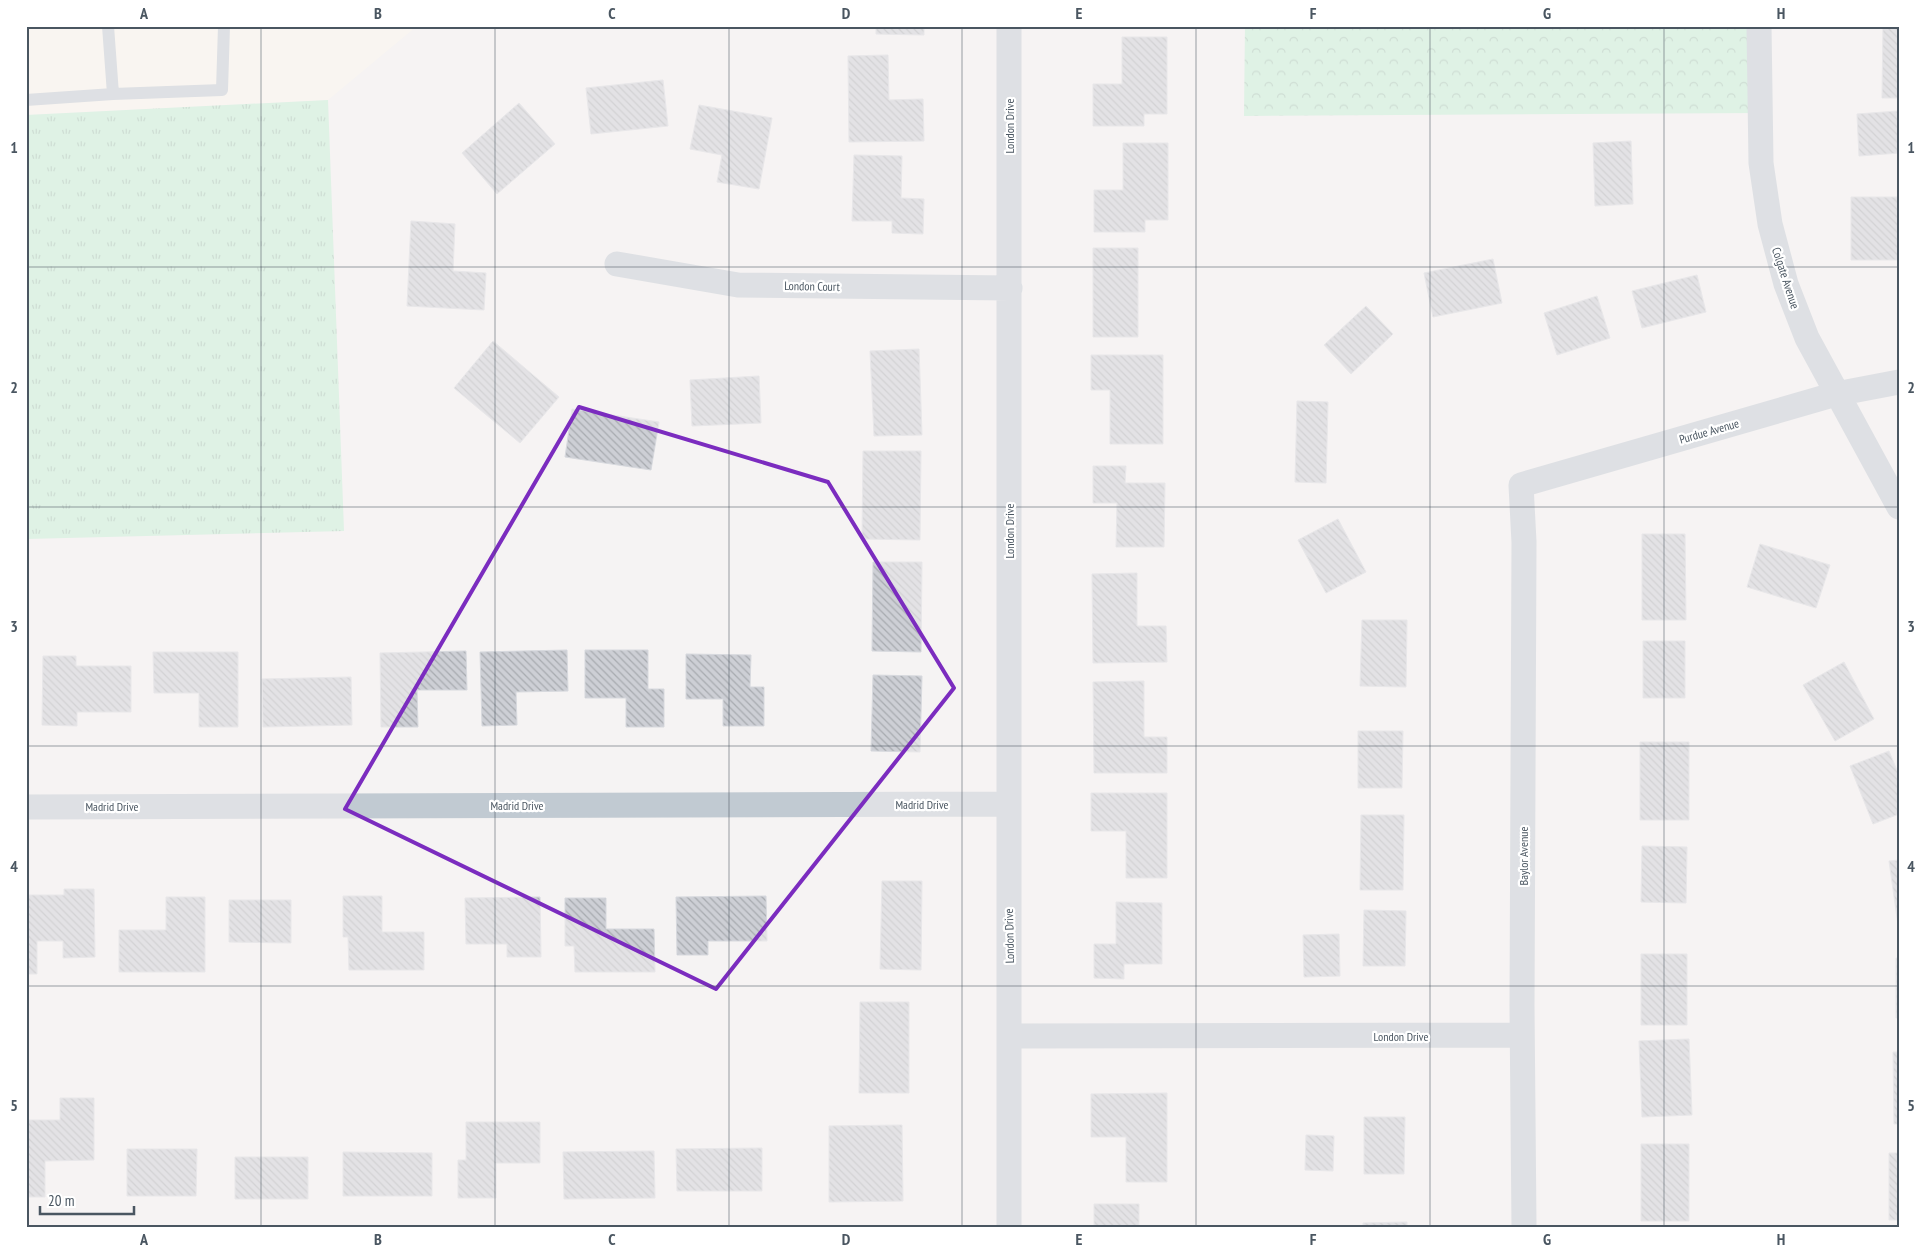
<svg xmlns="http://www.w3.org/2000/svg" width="1925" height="1253" font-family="'PT Sans Narrow',sans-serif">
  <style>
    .commercial { fill: #fdf9ef }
    .forest { fill: url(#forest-crowns) }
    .park { fill: url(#park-tufts) }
    .building { fill: url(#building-back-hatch); stroke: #d7d9de }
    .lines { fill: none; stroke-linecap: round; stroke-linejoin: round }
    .lane { stroke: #c1cad2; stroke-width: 12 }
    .street { stroke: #c1cad2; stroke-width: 25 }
    .marked { fill: none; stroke: #7b2cbf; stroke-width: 4; stroke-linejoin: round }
    .grid { fill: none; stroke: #4a5661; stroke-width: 1; stroke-opacity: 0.55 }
    .labels { text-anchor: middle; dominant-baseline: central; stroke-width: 4.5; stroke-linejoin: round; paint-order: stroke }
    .street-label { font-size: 12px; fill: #4a5661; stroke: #fff }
    .neatline { fill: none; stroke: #4a5661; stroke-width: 2 }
    .grid-label { font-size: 16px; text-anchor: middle; font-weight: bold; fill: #4a5661 }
  </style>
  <defs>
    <pattern id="forest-crowns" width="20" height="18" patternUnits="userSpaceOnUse" patternTransform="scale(1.25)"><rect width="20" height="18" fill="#c3f1d5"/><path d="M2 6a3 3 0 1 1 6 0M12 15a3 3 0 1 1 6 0" fill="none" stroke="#a0c6b0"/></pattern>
    <pattern id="park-tufts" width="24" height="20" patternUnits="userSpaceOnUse" patternTransform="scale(1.25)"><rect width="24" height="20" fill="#c3f1d5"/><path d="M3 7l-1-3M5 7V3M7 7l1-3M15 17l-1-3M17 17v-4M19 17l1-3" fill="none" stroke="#a0c6b0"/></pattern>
    <pattern id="building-back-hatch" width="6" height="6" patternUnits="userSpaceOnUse" patternTransform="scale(1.25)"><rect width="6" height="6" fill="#cdcfd5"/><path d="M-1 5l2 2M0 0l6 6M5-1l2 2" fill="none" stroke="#a8abb0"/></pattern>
  </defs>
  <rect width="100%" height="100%" fill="#f5f3f3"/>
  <path class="commercial" d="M26 26H417L328 100 26 115Z"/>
  <path class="forest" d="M1245 26H1759V113L1244 116Z"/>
  <path class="park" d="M328 100 344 531 26 539V115Z"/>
  <path class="building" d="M876 26H924V35L876 34Z
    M1883 26H1899V98H1882Z
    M1122 37H1167V114H1144V126H1093V84H1122Z
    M888 55 889 100 923 99 924 141 849 142 848 56Z
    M663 80 668 126 591 134 586 88Z
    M519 103 555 144 497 194 462 153Z
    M699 105 772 118 759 189 717 182 722 155 690 149Z
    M1898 111 1899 153 1859 156 1857 114Z
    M1631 141 1633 204 1595 206 1593 143Z
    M1123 143H1168V220H1145V232H1094V190H1123Z
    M854 155 902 156 901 198 924 199 923 234 892 233V221H852Z
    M1851 197H1899V260H1851Z
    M411 221 455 224 453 271 486 273 484 310 407 306Z
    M1093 248H1138V337H1093Z
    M1493 259 1502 303 1433 317 1424 273Z
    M1697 275 1706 312 1642 328 1632 291Z
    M1597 296 1610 338 1557 355 1544 313Z
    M1366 306 1393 334 1351 374 1324 345Z
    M493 341 559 397 520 443 454 388Z
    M919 349 922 435 874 436 870 351Z
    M1091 355H1163V444H1110V390H1091Z
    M759 376 761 423 692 426 690 380Z
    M1297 401 1328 402 1326 483 1295 482Z
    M572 409 659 422 651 470 565 457Z
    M863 451H921L920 540 862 539Z
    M1093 466H1126L1125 483H1165L1164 547H1116L1117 503H1093Z
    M1338 519 1366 572 1326 593 1298 540Z
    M1642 534H1685L1686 620H1642Z
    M1760 544 1830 565 1816 608 1747 587Z
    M873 562H922L921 652 872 651Z
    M1137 573V626H1166L1167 662 1093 663 1092 574Z
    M1362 620H1407L1406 687 1360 686Z
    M1643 641H1685V698H1643Z
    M567 650 568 691 516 692 517 725 482 726 480 652Z
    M585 650H648V689H664V727H626V698H585Z
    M466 651 467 690H417L418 727H381L380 653Z
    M153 652H238V727H199V693H154Z
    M686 654 751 655 750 687H764V726H723V699H686Z
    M43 656H76V666H131V712H77V726L42 725Z
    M1844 662 1874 719 1835 741 1803 685Z
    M873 675 922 676 920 752 871 751Z
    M351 677 352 725 263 727 262 679Z
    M1144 681V737H1167V773H1094L1093 682Z
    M1358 731H1403L1402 788H1358Z
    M1640 742H1689V820H1640Z
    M1889 751 1899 775V814L1873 824 1850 766Z
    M1091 793H1167V878H1126V831H1091Z
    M1361 815H1404L1403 890H1360Z
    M1642 846 1687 847 1686 903 1641 902Z
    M1899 860V925H1898L1889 861Z
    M882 881H922L921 970 880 969Z
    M64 889H94L95 957 63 958V941H37V974H26V895H64Z
    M343 896H382V932H424V970H349L348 937H343Z
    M766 896 767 941H708V955H677L676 897Z
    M166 897H205V972H119V930H166Z
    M540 897 541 957H507V944H466L465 898Z
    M565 898H606V929H654L655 972H575L574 946H565Z
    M229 900H291V943L229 942Z
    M1116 902 1162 903V964H1124V979L1094 978V944H1116Z
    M1364 910 1406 911 1405 966H1363Z
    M1339 934 1340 976 1304 977 1303 935Z
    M1641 954H1687V1025H1641Z
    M1896 958H1899V1018H1896Z
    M860 1002H909V1093H859Z
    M1689 1039 1692 1115 1642 1117 1639 1041Z
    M1893 1052H1899V1124H1894Z
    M1167 1093V1182H1126V1137H1091V1094Z
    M60 1098H94V1160L45 1161V1197H26V1120H60Z
    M1364 1117H1405L1404 1174H1364Z
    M466 1122H540V1163H496V1198H458V1160H466Z
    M902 1125 903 1201 829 1202V1126Z
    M1306 1135 1334 1136 1333 1171 1305 1170Z
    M1641 1144H1689V1221H1641Z
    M762 1148V1191H677L676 1149Z
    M127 1149H197L196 1196H127Z
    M654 1151 655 1198 564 1199 563 1152Z
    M343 1152 432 1153V1196H343Z
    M1889 1153H1899V1220H1889Z
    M235 1157H308V1199H235Z
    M1094 1204H1139V1227H1094Z
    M1407 1222V1227H1363V1223Z"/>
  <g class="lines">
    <path class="lane" d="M113 94 222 90 224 26
      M26 100 113 94 108 26"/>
    <path class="street" d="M1759 26 1761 163 1770 224 1786 284 1807 338 1899 507
      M617 264 738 285 1010 288
      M26 807 1008 804
      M1010 1036 1522 1035
      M1009 1227V26
      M1524 1227 1522 1006 1524 542 1521 485 1836 394 1899 382"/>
  </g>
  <path d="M0 0H1925V1253H0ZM579 407 828 482 954 688 716 989 345 809Z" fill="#f5f3f3" fill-opacity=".55" fill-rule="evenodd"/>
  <path class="marked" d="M579 407 828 482 954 688 716 989 345 809Z"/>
  <path class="grid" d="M261 26V1227M495 26V1227M729 26V1227M962 26V1227M1196 26V1227M1430 26V1227M1664 26V1227M26 267H1899M26 507H1899M26 746H1899M26 986H1899"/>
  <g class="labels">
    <g class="street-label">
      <text transform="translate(1009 126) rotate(-90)">London Drive</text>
      <text transform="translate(1786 278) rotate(72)">Colgate Avenue</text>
      <text transform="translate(812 286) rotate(1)">London Court</text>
      <text transform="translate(1709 431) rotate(-16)">Purdue Avenue</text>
      <text transform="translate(1009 531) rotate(-90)">London Drive</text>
      <text x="922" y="804">Madrid Drive</text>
      <text x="517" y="805">Madrid Drive</text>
      <text x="112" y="806">Madrid Drive</text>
      <text transform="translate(1523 856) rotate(-90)">Baylor Avenue</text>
      <text transform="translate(1009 936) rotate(-91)">London Drive</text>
      <text x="1401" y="1036">London Drive</text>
    </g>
  </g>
  <rect width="1925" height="1253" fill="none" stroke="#ffffff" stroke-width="55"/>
  <path d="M40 1206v8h94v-8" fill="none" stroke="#4a5661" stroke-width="2.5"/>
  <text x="48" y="1206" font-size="15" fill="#4a5661" stroke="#ffffff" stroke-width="4" paint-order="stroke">20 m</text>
  <rect x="28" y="28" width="1870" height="1198" class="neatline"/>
  <g class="grid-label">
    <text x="144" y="19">A</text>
    <text x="378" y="19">B</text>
    <text x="612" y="19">C</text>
    <text x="846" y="19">D</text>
    <text x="1079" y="19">E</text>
    <text x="1313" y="19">F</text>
    <text x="1547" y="19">G</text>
    <text x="1781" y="19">H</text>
    <text x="14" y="153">1</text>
    <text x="1911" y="153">1</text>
    <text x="14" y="393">2</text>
    <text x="1911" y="393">2</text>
    <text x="14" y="632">3</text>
    <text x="1911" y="632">3</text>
    <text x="14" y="872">4</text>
    <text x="1911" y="872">4</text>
    <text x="14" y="1111">5</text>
    <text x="1911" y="1111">5</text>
    <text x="144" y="1245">A</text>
    <text x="378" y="1245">B</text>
    <text x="612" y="1245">C</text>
    <text x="846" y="1245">D</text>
    <text x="1079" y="1245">E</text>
    <text x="1313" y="1245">F</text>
    <text x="1547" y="1245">G</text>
    <text x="1781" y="1245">H</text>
  </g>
</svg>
